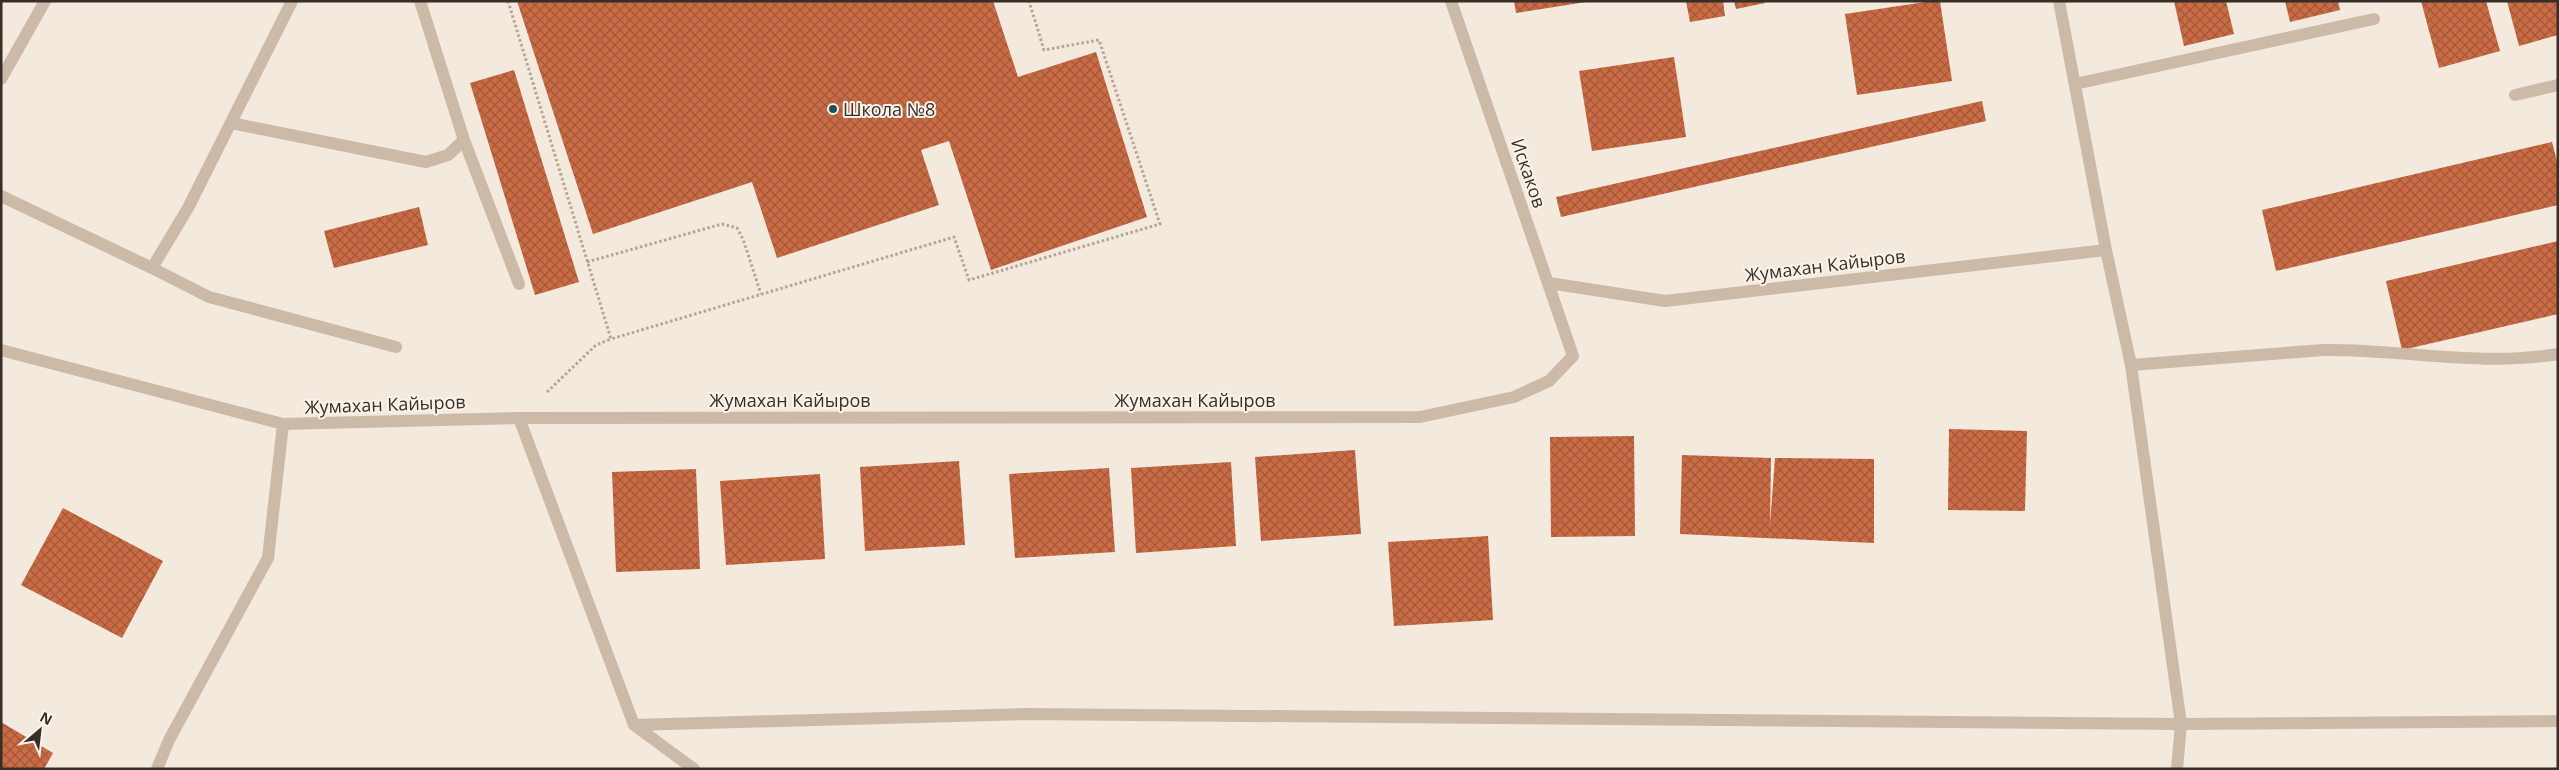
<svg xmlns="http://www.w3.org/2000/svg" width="2559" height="770" font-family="'Open Sans',sans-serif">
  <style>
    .building { fill: url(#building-cross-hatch) }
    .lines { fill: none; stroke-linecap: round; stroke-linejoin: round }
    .path { stroke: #b7a492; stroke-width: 3; stroke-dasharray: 2.5 2.5; stroke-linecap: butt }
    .lane { stroke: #cbbaa8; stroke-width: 12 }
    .street { stroke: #cbbaa8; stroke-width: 12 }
    .poi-dot { fill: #1c535b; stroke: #faf3e9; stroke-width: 2 }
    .labels { text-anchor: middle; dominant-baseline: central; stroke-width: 4; stroke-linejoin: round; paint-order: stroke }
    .poi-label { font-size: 18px; fill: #382e28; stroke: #faf3e9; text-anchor: start }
    .street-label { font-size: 18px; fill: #382e28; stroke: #faf3e9 }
  </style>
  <defs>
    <pattern id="building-cross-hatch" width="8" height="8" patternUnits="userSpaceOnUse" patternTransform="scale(1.25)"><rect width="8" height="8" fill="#c96b44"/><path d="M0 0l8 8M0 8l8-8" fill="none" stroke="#a45839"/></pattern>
  </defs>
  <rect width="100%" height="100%" fill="#f3e9dc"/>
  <path class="building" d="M517 1H993L1018 77 1096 52 1147 217 991 270 949 141 921 150 939 205 777 258 752 182 593 234Z
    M1514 1H1586V2L1516 13Z
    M1686 1H1723L1725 16 1690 22Z
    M1734 1H1764L1765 3 1736 9Z
    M1932 1H1940L1952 81 1857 95 1845 14Z
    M2174 1H2226L2234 34 2184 46Z
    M2285 1H2338L2340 10 2290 22Z
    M2421 1H2486L2500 51 2439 68Z
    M2507 1H2558V35L2519 46Z
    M1674 57 1686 137 1592 151 1579 71Z
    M514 70 579 282 535 295 470 83Z
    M1982 101 1986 121 1561 217 1556 197Z
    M2552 142 2558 165V205L2276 271 2262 210Z
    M419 207 428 245 334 268 324 231Z
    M2558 241V314L2402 350 2386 281Z
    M1949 429 2027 431 2025 511 1948 510Z
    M1634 436 1635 536 1551 537 1550 437Z
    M1355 450 1361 534 1261 541 1255 457Z
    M1682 455 1771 458 1770 525 1775 458 1874 459V543L1680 534Z
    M959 461 965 545 865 551 860 467Z
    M1231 462 1236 546 1136 553 1131 468Z
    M1109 468 1115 552 1015 558 1009 474Z
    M696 469 700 569 616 572 612 472Z
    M820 474 825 559 726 565 720 481Z
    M63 508 163 561 122 638 21 585Z
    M1488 536 1493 620 1394 626 1388 542Z
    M1 722 53 753 44 769H1Z"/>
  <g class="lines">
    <path class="path" d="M508 1 611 339 954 237 969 280 1160 224 1099 40 1044 50 1029 1
      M587 262 722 224 737 228 743 239 761 294
      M547 392 596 345 611 339"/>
    <path class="lane" d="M2075 84 2374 19
      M2515 95 2558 85
      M231 123 426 162 448 155 464 140 420 1
      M464 140 519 284
      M1 196 152 268 188 208 292 1
      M152 268 209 297 396 347
      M2131 365 2323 350C2403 349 2478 367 2558 354
      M519 418 634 725 694 769
      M634 725 1026 714 2181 724
      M157 769 169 740 268 558 283 424"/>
    <path class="street" d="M2059 1 2106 250 2131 365 2181 724 2177 769
      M1 79 45 1
      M1549 283 1665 301 2106 250
      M1 350 283 424 519 418 1420 417 1514 397 1549 381 1573 356 1451 1
      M2181 724 2558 721"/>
  </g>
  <circle class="poi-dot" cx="833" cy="109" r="5"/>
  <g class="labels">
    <g class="poi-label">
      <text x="843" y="109">Школа №8</text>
    </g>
    <g class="street-label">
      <text transform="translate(1529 173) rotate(71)">Искаков</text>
      <text transform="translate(1825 265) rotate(-7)">Жумахан Кайыров</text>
      <text x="790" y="400">Жумахан Кайыров</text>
      <text x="1195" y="400">Жумахан Кайыров</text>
      <text transform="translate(385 404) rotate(-2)">Жумахан Кайыров</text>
    </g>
  </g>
  <rect width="2559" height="770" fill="none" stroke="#382e28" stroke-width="5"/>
  <g transform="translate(40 730) rotate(28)" stroke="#faf3e9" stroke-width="4" paint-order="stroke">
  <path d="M0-4L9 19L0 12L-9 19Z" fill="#382e28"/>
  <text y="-8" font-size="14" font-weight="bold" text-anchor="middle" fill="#382e28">N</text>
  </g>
</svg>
